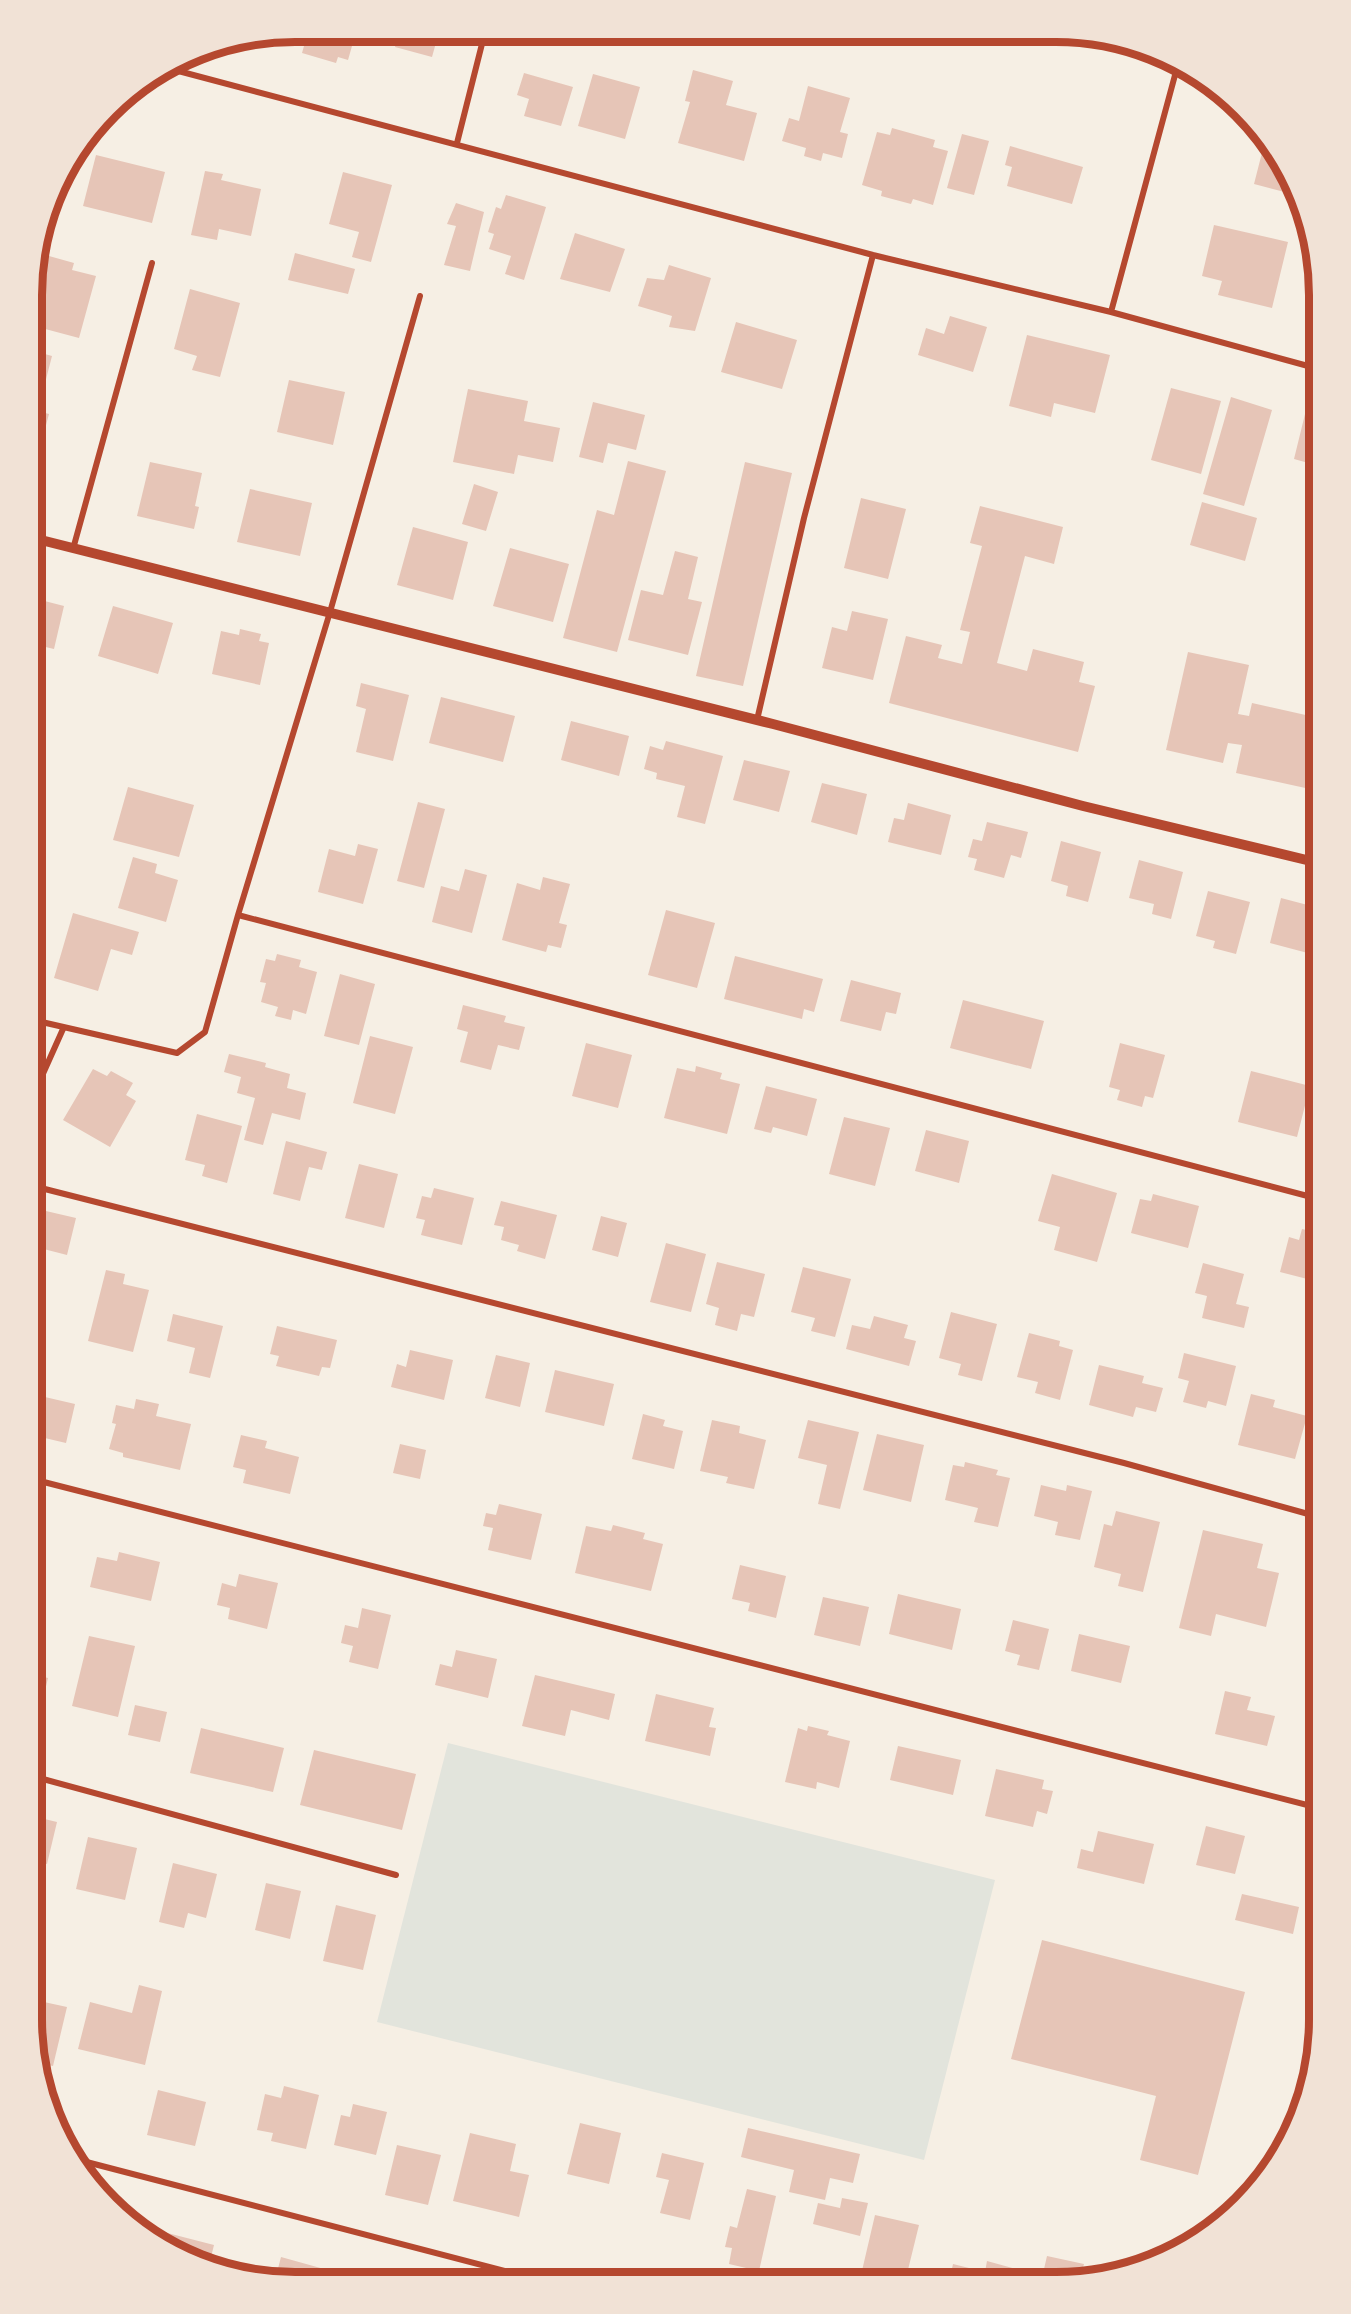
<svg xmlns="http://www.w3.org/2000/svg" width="1351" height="2314" font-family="'Roboto Condensed',sans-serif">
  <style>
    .green { fill: #e2e4dc }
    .building { fill: #e6c5b7 }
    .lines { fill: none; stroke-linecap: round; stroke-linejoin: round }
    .minor { stroke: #b5482f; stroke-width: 6 }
    .tertiary { stroke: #b5482f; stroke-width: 10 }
    .rim { fill: none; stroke: #b5482f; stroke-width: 8 }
  </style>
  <rect width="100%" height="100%" fill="#f6efe4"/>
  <path class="green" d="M448 1743 995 1880 924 2160 377 2022Z"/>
  <path class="building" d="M308 32H356L348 60 338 57 336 63 302 53Z
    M399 32H439L432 57 395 47Z
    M822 33H853L850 43 821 35Z
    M1103 37 1137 46 1136 50 1102 40Z
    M693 70 733 81 726 105 757 113 744 161 678 143 690 102 685 101Z
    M524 73 573 87 561 126 524 116 529 99 517 95Z
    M593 74 640 87 625 139 578 126Z
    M808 86 850 98 840 132 848 134 842 158 823 153 821 161 804 156 806 148 782 141 789 118 799 121Z
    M892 128 935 140 933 147 948 151 933 205 913 199 911 204 881 196 882 191 862 185 877 132 890 135Z
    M962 134 989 141 974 195 947 188Z
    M1266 137 1300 195V196L1254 184Z
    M1010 146 1083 167 1072 204 1007 186 1012 167 1005 165Z
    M96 155 165 172 152 223 83 206Z
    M205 171 223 174 221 180 261 189 251 236 219 229 217 240 191 235Z
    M343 172 392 185 371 262 352 257 359 232 329 224Z
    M506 195 546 207 524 280 505 274 511 256 489 249 494 234 488 232 496 207 501 209Z
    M456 203 484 212 470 271 444 265 456 226 447 224Z
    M1214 225 1288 242 1272 308 1218 295 1222 281 1202 276Z
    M575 233 625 249 610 292 560 279Z
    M295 253 355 269 348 294 288 280Z
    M49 256 74 263 72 270 96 276 79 338 34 326Z
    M669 265 711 278 695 331 669 327 672 316 638 306 647 278 664 280Z
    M190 289 240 303 220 377 192 370 197 356 174 349Z
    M950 316 987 327 973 372 918 355 926 328 944 334Z
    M736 322 797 340 782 389 721 372Z
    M1027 335 1110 355 1095 413 1054 403 1051 417 1009 406Z
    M34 351 52 356 44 387 34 384Z
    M289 380 345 392 333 445 277 432Z
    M1171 388 1221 401 1201 474 1151 460Z
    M468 389 528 401 524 421 560 428 553 462 518 455 514 474 453 462Z
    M1231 397 1272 410 1244 506 1203 494Z
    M593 402 645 415 636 450 608 443 603 463 579 457Z
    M34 410 49 414 34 470H33Z
    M1306 410 1319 414V466L1294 459Z
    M628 461 666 471 617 652 563 638 597 510 614 515Z
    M150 462 202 473 195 506 199 507 194 529 137 516Z
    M745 462 792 473 743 686 696 676Z
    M474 484 498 492 486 531 462 524Z
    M250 489 312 503 300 556 237 542Z
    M861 498 906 509 888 579 844 568Z
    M1202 502 1257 518 1245 561 1190 545Z
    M980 506 1063 527 1054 564 1025 556 997 663 1027 671 1033 649 1084 662 1079 682 1095 686 1078 752 889 703 906 636 942 645 938 658 962 664 970 632 960 630 982 546 970 543Z
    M413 527 468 542 453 600 397 585Z
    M510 548 569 564 553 622 493 606Z
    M675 551 698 557 688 599 702 602 688 655 628 640 641 590 663 595Z
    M33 598 64 606 54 649 33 644Z
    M113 606 173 623 158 674 98 656Z
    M852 611 888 619 873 680 822 668 832 627 847 631Z
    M240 629 261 634 259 641 269 643 260 685 212 674 221 631 239 635Z
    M1188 652 1249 665 1238 714 1249 716 1252 703 1319 718V791L1236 773 1242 745 1228 743 1223 763 1166 750Z
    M361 683 409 695 393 761 356 752 366 709 356 706Z
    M441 697 515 716 503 762 429 743Z
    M571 721 629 736 619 776 561 760Z
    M666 741 723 756 705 824 677 817 685 786 656 779 657 773 644 769 650 746 663 750Z
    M744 760 790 771 779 812 733 800Z
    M822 783 867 794 857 835 811 822Z
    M128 787 194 805 179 857 113 840Z
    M418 802 445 809 424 888 397 881Z
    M908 803 951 815 941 855 888 842 894 818 904 820Z
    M987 822 1028 832 1021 858 1011 855 1004 878 974 870 977 859 968 857 973 839 982 841Z
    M1061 841 1101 852 1088 902 1066 896 1068 886 1051 881Z
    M358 844 378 849 363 904 318 892 329 849 355 856Z
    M133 857 157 864 155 873 178 880 166 922 118 908Z
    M1139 860 1183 872 1171 919 1152 914 1154 904 1129 898Z
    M465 869 487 875 472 933 432 922 441 886 459 891Z
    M543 877 570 884 559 923 567 925 561 948 548 945 546 952 502 940 517 883 540 890Z
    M1208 891 1250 902 1236 954 1213 948 1215 941 1196 936Z
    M1281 898 1319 908V956L1270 943Z
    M666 910 715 923 697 988 648 975Z
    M73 913 139 932 132 955 111 949 98 991 54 978Z
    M277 954 301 960 299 967 317 972 306 1014 293 1010 291 1020 275 1016 278 1007 261 1002 266 983 260 982 266 959 275 961Z
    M735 956 823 979 814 1012 804 1009 802 1019 724 999Z
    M340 974 375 984 359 1045 324 1036Z
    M851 980 901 993 896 1014 886 1012 881 1031 840 1021Z
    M963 1000 1044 1021 1031 1069 950 1048Z
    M463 1005 506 1016 504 1022 525 1027 519 1050 498 1045 491 1070 460 1062 468 1032 457 1029Z
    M370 1036 413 1047 395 1114 353 1103Z
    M586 1043 632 1055 618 1108 572 1096Z
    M1120 1043 1165 1055 1153 1098 1145 1096 1142 1107 1117 1100 1120 1090 1109 1087Z
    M229 1054 266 1063 265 1067 290 1074 287 1088 306 1093 300 1120 272 1113 263 1145 244 1140 255 1098 237 1093 241 1077 224 1072Z
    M696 1066 722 1073 720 1079 740 1084 727 1134 664 1118 677 1068 695 1072Z
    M93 1069 107 1076 111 1071 133 1083 126 1095 136 1101 110 1147 63 1120Z
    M1251 1071 1310 1086 1297 1137 1238 1122Z
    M766 1086 817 1099 807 1136 773 1127 771 1133 754 1129Z
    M197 1114 242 1126 227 1183 202 1176 205 1165 185 1160Z
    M844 1117 890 1128 875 1186 829 1174Z
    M926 1130 969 1141 959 1183 915 1171Z
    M286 1141 327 1152 322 1170 309 1167 300 1201 273 1194Z
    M359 1164 398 1174 384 1228 345 1218Z
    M1052 1174 1117 1193 1097 1262 1054 1250 1060 1227 1038 1221Z
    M434 1188 474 1198 462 1245 421 1235 425 1220 416 1218 422 1196 431 1198Z
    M1153 1194 1199 1206 1188 1248 1131 1233 1140 1199 1151 1201Z
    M501 1201 557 1215 545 1259 517 1251 519 1245 501 1240 504 1227 494 1225Z
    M33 1208 76 1218 67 1255 32 1246Z
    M601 1216 627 1223 618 1257 592 1250Z
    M1302 1229 1319 1233V1282L1280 1272 1289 1237 1299 1240Z
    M666 1243 706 1254 691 1312 650 1302Z
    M717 1262 765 1274 754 1317 741 1314 737 1331 715 1325 719 1308 706 1304Z
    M1203 1263 1244 1274 1236 1304 1249 1307 1244 1328 1202 1318 1207 1296 1195 1293Z
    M803 1267 851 1279 835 1337 811 1331 815 1318 791 1312Z
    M106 1270 125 1274 123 1284 149 1290 133 1352 88 1341Z
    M951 1312 997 1324 982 1381 958 1375 961 1364 939 1358Z
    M173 1314 223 1326 210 1378 189 1373 195 1348 167 1341Z
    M874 1316 908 1325 904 1338 916 1341 909 1366 846 1349 852 1325 870 1329Z
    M277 1326 337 1340 330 1368 322 1367 319 1376 276 1366 279 1356 270 1354Z
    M1029 1333 1060 1341 1059 1346 1073 1350 1060 1400 1035 1393 1038 1382 1017 1377Z
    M410 1350 453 1360 444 1400 391 1387 397 1364 406 1367Z
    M1184 1353 1236 1366 1226 1406 1208 1401 1206 1408 1183 1402 1189 1381 1178 1378Z
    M496 1355 530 1363 520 1407 485 1398Z
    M1099 1365 1144 1376 1142 1383 1163 1388 1156 1412 1136 1407 1133 1417 1089 1405Z
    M555 1370 614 1384 604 1426 545 1412Z
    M32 1394 75 1404 66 1443 32 1435Z
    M1251 1394 1275 1400 1273 1407 1307 1416 1295 1459 1238 1445Z
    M136 1399 159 1404 156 1416 191 1424 180 1470 123 1457V1453L109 1449 116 1424 112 1423 116 1405 134 1409Z
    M643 1414 665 1420 663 1426 683 1431 674 1469 632 1459Z
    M712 1420 740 1426 739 1433 766 1440 754 1489 726 1483 728 1477 700 1471Z
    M808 1420 859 1432 840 1509 818 1504 827 1465 798 1458Z
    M877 1434 924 1445 911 1502 863 1490Z
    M241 1435 267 1441 265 1448 299 1457 290 1494 243 1483 246 1470 233 1467Z
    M400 1444 426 1450 420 1479 393 1473Z
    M1318 1444 1319 1445V1463L1314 1462Z
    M965 1462 998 1470 996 1475 1010 1478 998 1527 974 1522 978 1508 945 1500 953 1465 964 1467Z
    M1041 1485 1066 1491 1067 1485 1092 1491 1080 1540 1055 1535 1058 1522 1034 1516Z
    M499 1504 542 1514 531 1560 488 1550 493 1528 483 1526 486 1513 496 1515Z
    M1116 1511 1160 1522 1143 1592 1118 1586 1121 1574 1094 1567 1104 1524 1112 1526Z
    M613 1525 645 1533 643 1539 663 1544 651 1591 575 1573 586 1526 611 1531Z
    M1203 1530 1263 1544 1257 1568 1279 1573 1266 1627 1216 1614 1211 1636 1179 1628Z
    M32 1533 39 1535 37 1542 43 1543 36 1572 32 1571Z
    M119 1552 160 1562 151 1601 90 1587 97 1557 117 1561Z
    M740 1565 786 1576 776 1618 748 1611 750 1603 732 1599Z
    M239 1574 278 1583 267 1629 228 1619 230 1608 217 1605 222 1583 236 1587Z
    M898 1594 961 1609 952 1650 889 1634Z
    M823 1597 869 1607 860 1646 814 1635Z
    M362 1608 391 1615 378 1669 349 1662 353 1646 341 1643 345 1625 358 1628Z
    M1013 1620 1049 1629 1039 1670 1017 1665 1020 1655 1005 1651Z
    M1079 1634 1130 1646 1121 1683 1071 1671Z
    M89 1636 135 1646 118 1717 72 1706Z
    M456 1650 497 1659 488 1698 435 1685 440 1664 452 1667Z
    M32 1674 48 1678 36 1728 32 1727Z
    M535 1675 615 1694 609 1720 571 1710 565 1736 522 1726Z
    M1225 1691 1251 1697 1247 1710 1275 1716 1267 1746 1215 1734Z
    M656 1694 714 1708 709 1727 716 1728 710 1756 645 1741Z
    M135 1705 167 1712 160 1742 128 1735Z
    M1318 1725H1319V1757L1310 1755Z
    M808 1726 829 1731 827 1735 850 1741 839 1788 817 1782 816 1789 785 1782 798 1728 807 1731Z
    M201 1728 284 1748 273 1792 190 1773Z
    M898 1746 961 1760 953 1795 890 1780Z
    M314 1750 416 1774 402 1830 300 1805Z
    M996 1769 1044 1780 1042 1789 1053 1791 1047 1814 1037 1811 1033 1827 985 1816Z
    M32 1816 57 1822 47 1864 32 1860Z
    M1206 1826 1245 1836 1235 1874 1196 1865Z
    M1098 1831 1154 1844 1144 1884 1077 1868 1081 1849 1093 1852Z
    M88 1837 137 1848 125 1900 76 1889Z
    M173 1863 217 1874 206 1918 188 1913 184 1928 159 1922Z
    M266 1883 301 1891 290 1939 255 1930Z
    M1242 1894 1299 1907 1293 1934 1235 1920Z
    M336 1905 376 1915 363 1970 323 1961Z
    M1042 1940 1245 1992 1198 2175 1140 2160 1156 2096 1011 2059Z
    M139 1985 162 1991 145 2065 78 2049 90 2002 132 2013Z
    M44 2002 67 2007 53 2066 40 2063 32 2019 39 2021Z
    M284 2086 319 2095 306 2149 271 2141 273 2133 257 2130 265 2094 281 2098Z
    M158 2090 206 2102 195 2146 147 2135Z
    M353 2104 387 2112 376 2155 334 2145 341 2115 350 2117Z
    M580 2123 621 2133 609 2184 567 2174Z
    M748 2128 860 2154 853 2183 830 2178 825 2200 789 2192 794 2170 741 2157Z
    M470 2133 516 2144 510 2171 529 2175 519 2217 453 2201Z
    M397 2145 441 2155 428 2205 385 2195Z
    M662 2153 704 2163 690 2220 660 2213 669 2180 656 2177Z
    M747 2189 776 2196 759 2271 729 2264 732 2248 725 2247 730 2226 737 2228Z
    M842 2198 868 2203 860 2236 813 2224 818 2203 840 2208Z
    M875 2215 919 2225 905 2282H892L861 2275Z
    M148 2228 214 2245 210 2261 219 2264 218 2269 194 2262 146 2234Z
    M1047 2256 1084 2264 1080 2278 1041 2282Z
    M281 2257 342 2274 340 2281 275 2280Z
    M987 2261 1016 2269 1013 2282H949L953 2264 985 2272Z"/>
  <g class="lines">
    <path class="minor" d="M167 68 873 255 1111 312 1319 369
      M457 143 485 32
      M1111 312 1178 64
      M73 549 152 263
      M757 720 804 518 873 255
      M238 915 1319 1199
      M33 1020 177 1053 205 1032 238 915 330 612 420 296
      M33 1096 63 1029
      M33 1186 1124 1463 1319 1517
      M32 1479 1319 1808
      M32 1776 396 1875
      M75 2159 543 2281"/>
    <path class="tertiary" d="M33 538 773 724 1083 806 1319 863"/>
  </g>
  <path d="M0 0H1351V2314H0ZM295 42H1056A253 253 0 0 1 1309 295V2019A253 253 0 0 1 1056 2272H295A253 253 0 0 1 42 2019V295A253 253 0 0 1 295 42Z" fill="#f1e2d6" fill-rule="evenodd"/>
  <path class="rim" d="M295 42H1056A253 253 0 0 1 1309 295V2019A253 253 0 0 1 1056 2272H295A253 253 0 0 1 42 2019V295A253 253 0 0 1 295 42Z"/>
</svg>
